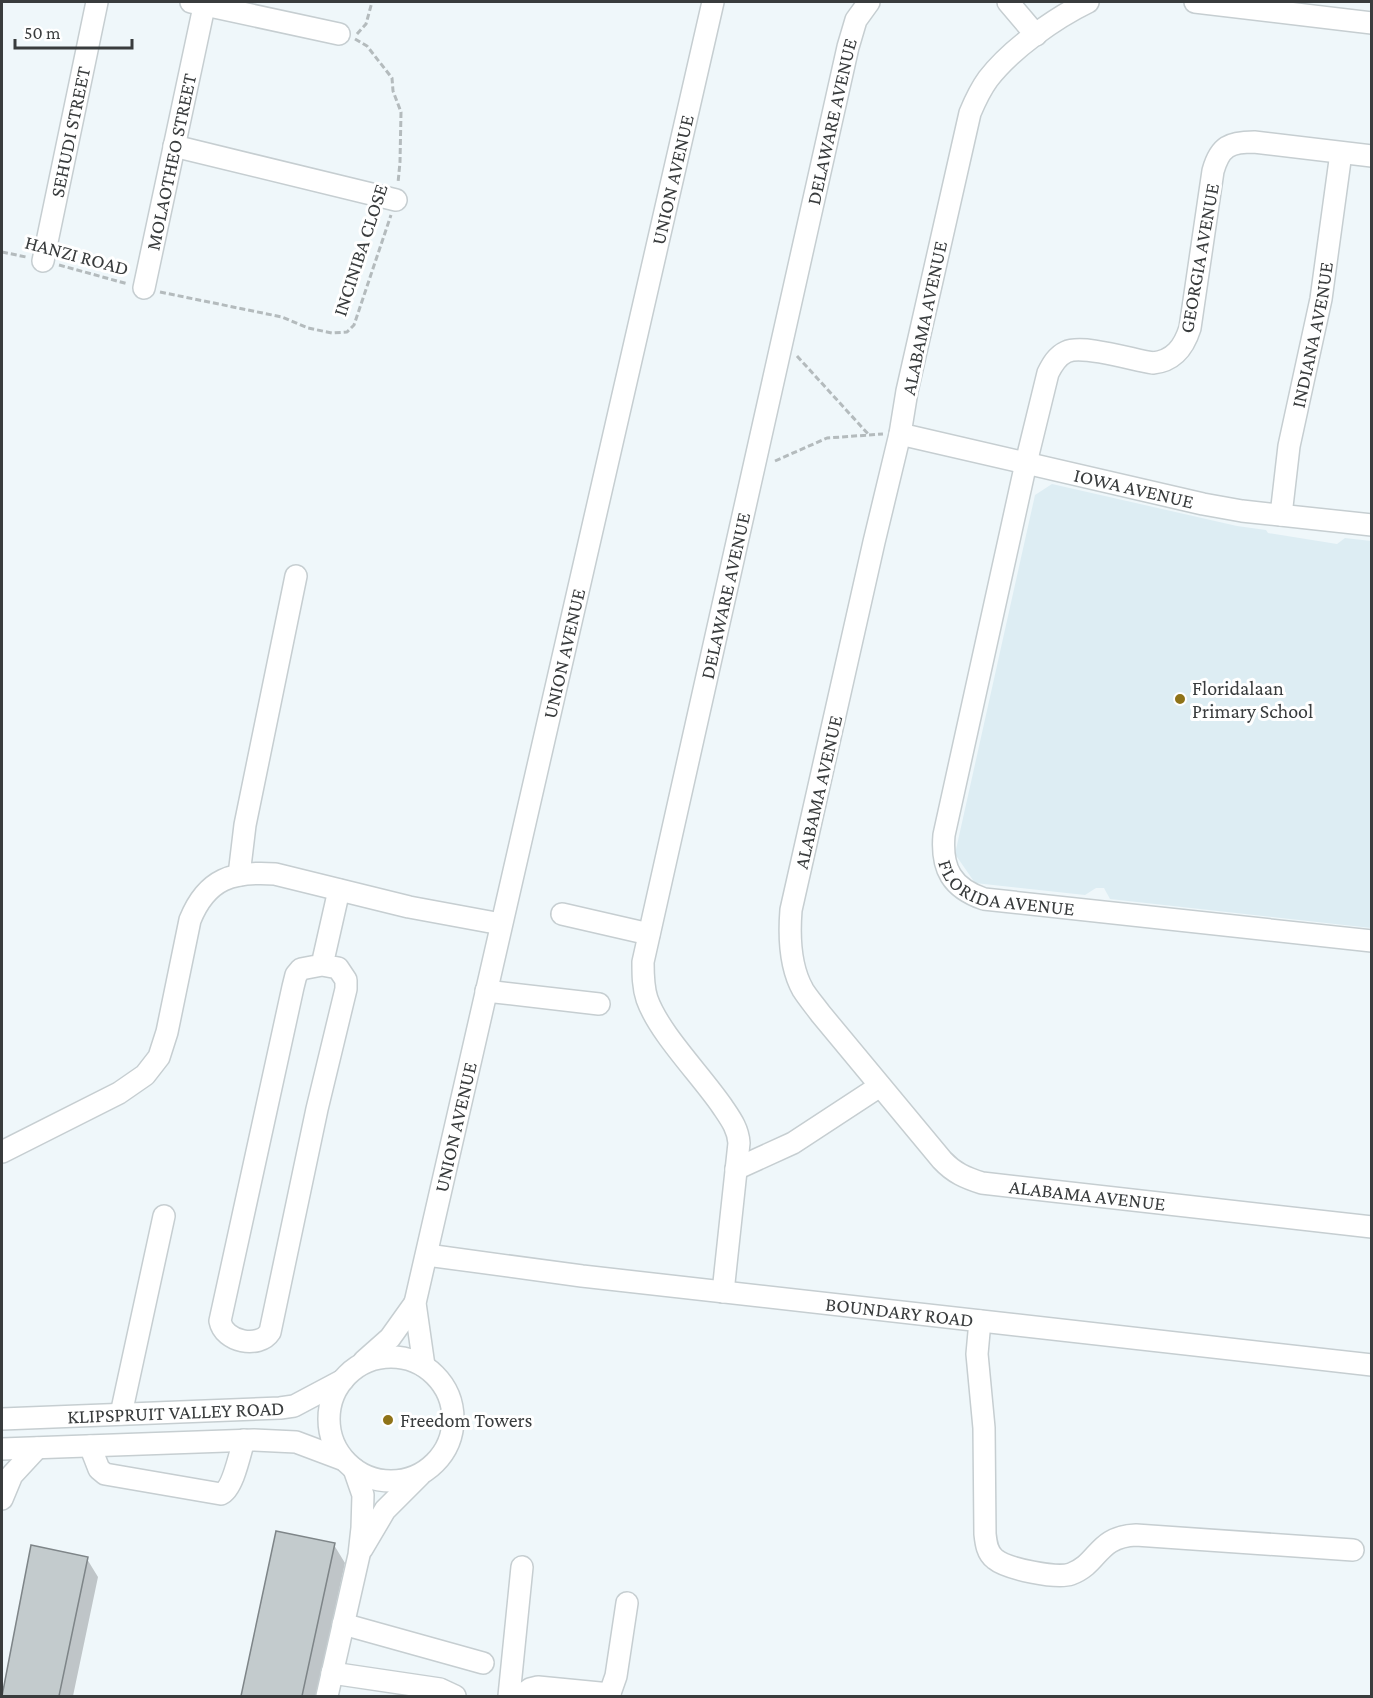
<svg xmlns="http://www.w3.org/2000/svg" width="1373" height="1698" font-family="'Crimson Pro',serif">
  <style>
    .built { fill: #ddedf3 }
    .shadow { fill: #0003 }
    .building { fill: #c3cbcd; stroke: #7e8588; stroke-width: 1.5 }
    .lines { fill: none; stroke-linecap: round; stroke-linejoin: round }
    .minor-casing { stroke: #c6ced1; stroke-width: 24 }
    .path { stroke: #b4bbbd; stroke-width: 3; stroke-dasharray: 6 3; stroke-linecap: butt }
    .minor { stroke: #fff; stroke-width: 21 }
    .poi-dot { fill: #8f7318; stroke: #fff; stroke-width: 2 }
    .labels { text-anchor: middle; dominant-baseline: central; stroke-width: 6; stroke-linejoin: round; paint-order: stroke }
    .street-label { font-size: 20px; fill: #393c3d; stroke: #fff }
    .poi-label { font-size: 20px; fill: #393c3d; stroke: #fff; text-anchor: start }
  </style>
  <rect width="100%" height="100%" fill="#eff7fa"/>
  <path class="built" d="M1052 484 1237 526 1266 530 1268 533 1337 544 1345 538 1371 541V928L1110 899 1104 888H1096L1085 895 975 883 955 854 1035 495Z"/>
  <path class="shadow" d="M278 1533 334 1545 345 1563 316 1696H242Z
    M32 1547 87 1559 98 1577 73 1696H2Z"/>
  <path class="building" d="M276 1531 335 1543 302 1696H241Z
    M31 1545 88 1557 59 1696H2Z"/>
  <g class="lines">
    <g class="minor-casing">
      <g id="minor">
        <path d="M191 2 339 34"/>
        <path d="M1008 2 1036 35"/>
        <path id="s1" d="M1088 2C1055 18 1011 49 988 79 980 90 975 101 970 113L907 391 900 434 874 542 791 910C789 935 790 967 803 990 808 998 815 1006 820 1013L942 1160C954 1173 966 1178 982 1183L1372 1227"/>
        <path d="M1195 2 1372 23"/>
        <path d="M174 146 396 200"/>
        <path id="s2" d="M1372 156 1254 142C1230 142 1220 146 1213 171L1190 328C1184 347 1174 361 1153 363 1133 360 1083 344 1066 352 1057 356 1052 365 1048 373L1026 463 944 835C941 869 952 888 984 899L1372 941"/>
        <path id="s3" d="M43 261 97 2"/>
        <path id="s4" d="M144 288 205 2"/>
        <path id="s5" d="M900 434 1203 504 1242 511 1372 525"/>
        <path id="s6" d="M1281 515 1289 446 1321 299 1341 153"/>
        <path d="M239 875 245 825 296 576"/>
        <path d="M562 914 649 934"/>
        <path d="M322 965 301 969 296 975 293 987 220 1321C224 1342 259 1349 270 1332L317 1109 346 989V980L338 968 322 965 339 890"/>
        <path d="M486 991 599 1004"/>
        <path d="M2 1152 119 1093 145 1075 159 1057 167 1032 190 920C207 878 233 871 275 874L409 907 501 924"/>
        <path d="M736 1169 793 1143 880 1086"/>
        <path id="s7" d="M427 1255 582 1276 1372 1365"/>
        <path id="s8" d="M723 1292 739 1143C738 1128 730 1118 722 1106 700 1074 659 1033 647 999 643 987 643 975 643 962L848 47 856 20 869 2"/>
        <path d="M980 1321 977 1354 984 1428 985 1534C986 1543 987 1553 995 1559 1007 1569 1057 1579 1071 1574 1100 1563 1096 1537 1136 1535L1353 1550"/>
        <circle cx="391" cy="1419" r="62"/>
        <path d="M364 1361 390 1338 415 1303"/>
        <path id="s9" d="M424 1366 415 1303 713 2"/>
        <path d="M121 1414 164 1216"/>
        <path id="s10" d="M2 1419 280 1408 294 1406 343 1380"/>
        <path d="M90 1446 99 1469 105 1474 221 1494C233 1489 240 1453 244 1440"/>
        <path d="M2 1449 254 1440 296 1442 344 1460"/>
        <path d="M2 1499 12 1475 37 1448"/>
        <path d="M362 1549 385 1510 420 1475"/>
        <path d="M343 1624 483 1663"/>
        <path d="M332 1673 440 1689 455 1696"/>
        <path d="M327 1696 359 1555 362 1528 363 1495 354 1469"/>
        <path d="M509 1696 522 1567"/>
        <path d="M520 1696 530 1689 538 1687 610 1694"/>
        <path d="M609 1696 616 1676 627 1603"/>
      </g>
    </g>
    <path class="path" d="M357 34 366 24 372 2
      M355 39 367 46 392 78 393 91 401 112 400 162 398 183
      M2 252 26 257
      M59 265 128 284
      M160 292 282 317 308 328 332 333 347 332 354 325 391 215
      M797 356 869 435
      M775 461 827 438 883 434"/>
    <use href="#minor" class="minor"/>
  </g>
  <g class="poi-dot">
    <circle cx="1180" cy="699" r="6"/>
    <circle cx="388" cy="1420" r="6"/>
  </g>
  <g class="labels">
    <g class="street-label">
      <text stroke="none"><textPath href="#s8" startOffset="1221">DELAWARE AVENUE</textPath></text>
      <text stroke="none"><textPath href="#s3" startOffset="132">SEHUDI STREET</textPath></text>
      <text stroke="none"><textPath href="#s4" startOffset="129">MOLAOTHEO STREET</textPath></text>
      <text stroke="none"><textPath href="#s9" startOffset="1216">UNION AVENUE</textPath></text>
      <text transform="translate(360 250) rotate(-72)">INCINIBA CLOSE</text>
      <text transform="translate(77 255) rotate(15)">HANZI ROAD</text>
      <text transform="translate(1199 258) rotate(-80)">GEORGIA AVENUE</text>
      <text transform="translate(924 318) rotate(-78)">ALABAMA AVENUE</text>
      <text stroke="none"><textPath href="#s6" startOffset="183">INDIANA AVENUE</textPath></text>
      <text stroke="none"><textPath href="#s5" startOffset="240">IOWA AVENUE</textPath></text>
      <text stroke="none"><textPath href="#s8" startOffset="735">DELAWARE AVENUE</textPath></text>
      <text stroke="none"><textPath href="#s9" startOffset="730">UNION AVENUE</textPath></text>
      <text transform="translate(818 792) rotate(-77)">ALABAMA AVENUE</text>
      <text stroke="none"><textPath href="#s2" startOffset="1078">FLORIDA AVENUE</textPath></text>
      <text stroke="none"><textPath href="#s9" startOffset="244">UNION AVENUE</textPath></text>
      <text stroke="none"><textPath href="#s1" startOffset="1437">ALABAMA AVENUE</textPath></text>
      <text stroke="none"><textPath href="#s7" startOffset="476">BOUNDARY ROAD</textPath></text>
      <text stroke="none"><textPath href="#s10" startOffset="174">KLIPSPRUIT VALLEY ROAD</textPath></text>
    </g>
    <g class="poi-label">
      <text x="1192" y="688">Floridalaan<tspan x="1192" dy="23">Primary School</tspan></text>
      <text x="400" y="1420">Freedom Towers</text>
    </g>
  </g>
  <rect width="1373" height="1698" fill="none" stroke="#393c3d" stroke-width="6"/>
  <path d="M15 39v9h117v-9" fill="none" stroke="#393c3d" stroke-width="3"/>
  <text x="24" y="39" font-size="18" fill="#393c3d" stroke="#ffffff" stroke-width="4.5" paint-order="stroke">50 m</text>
</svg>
